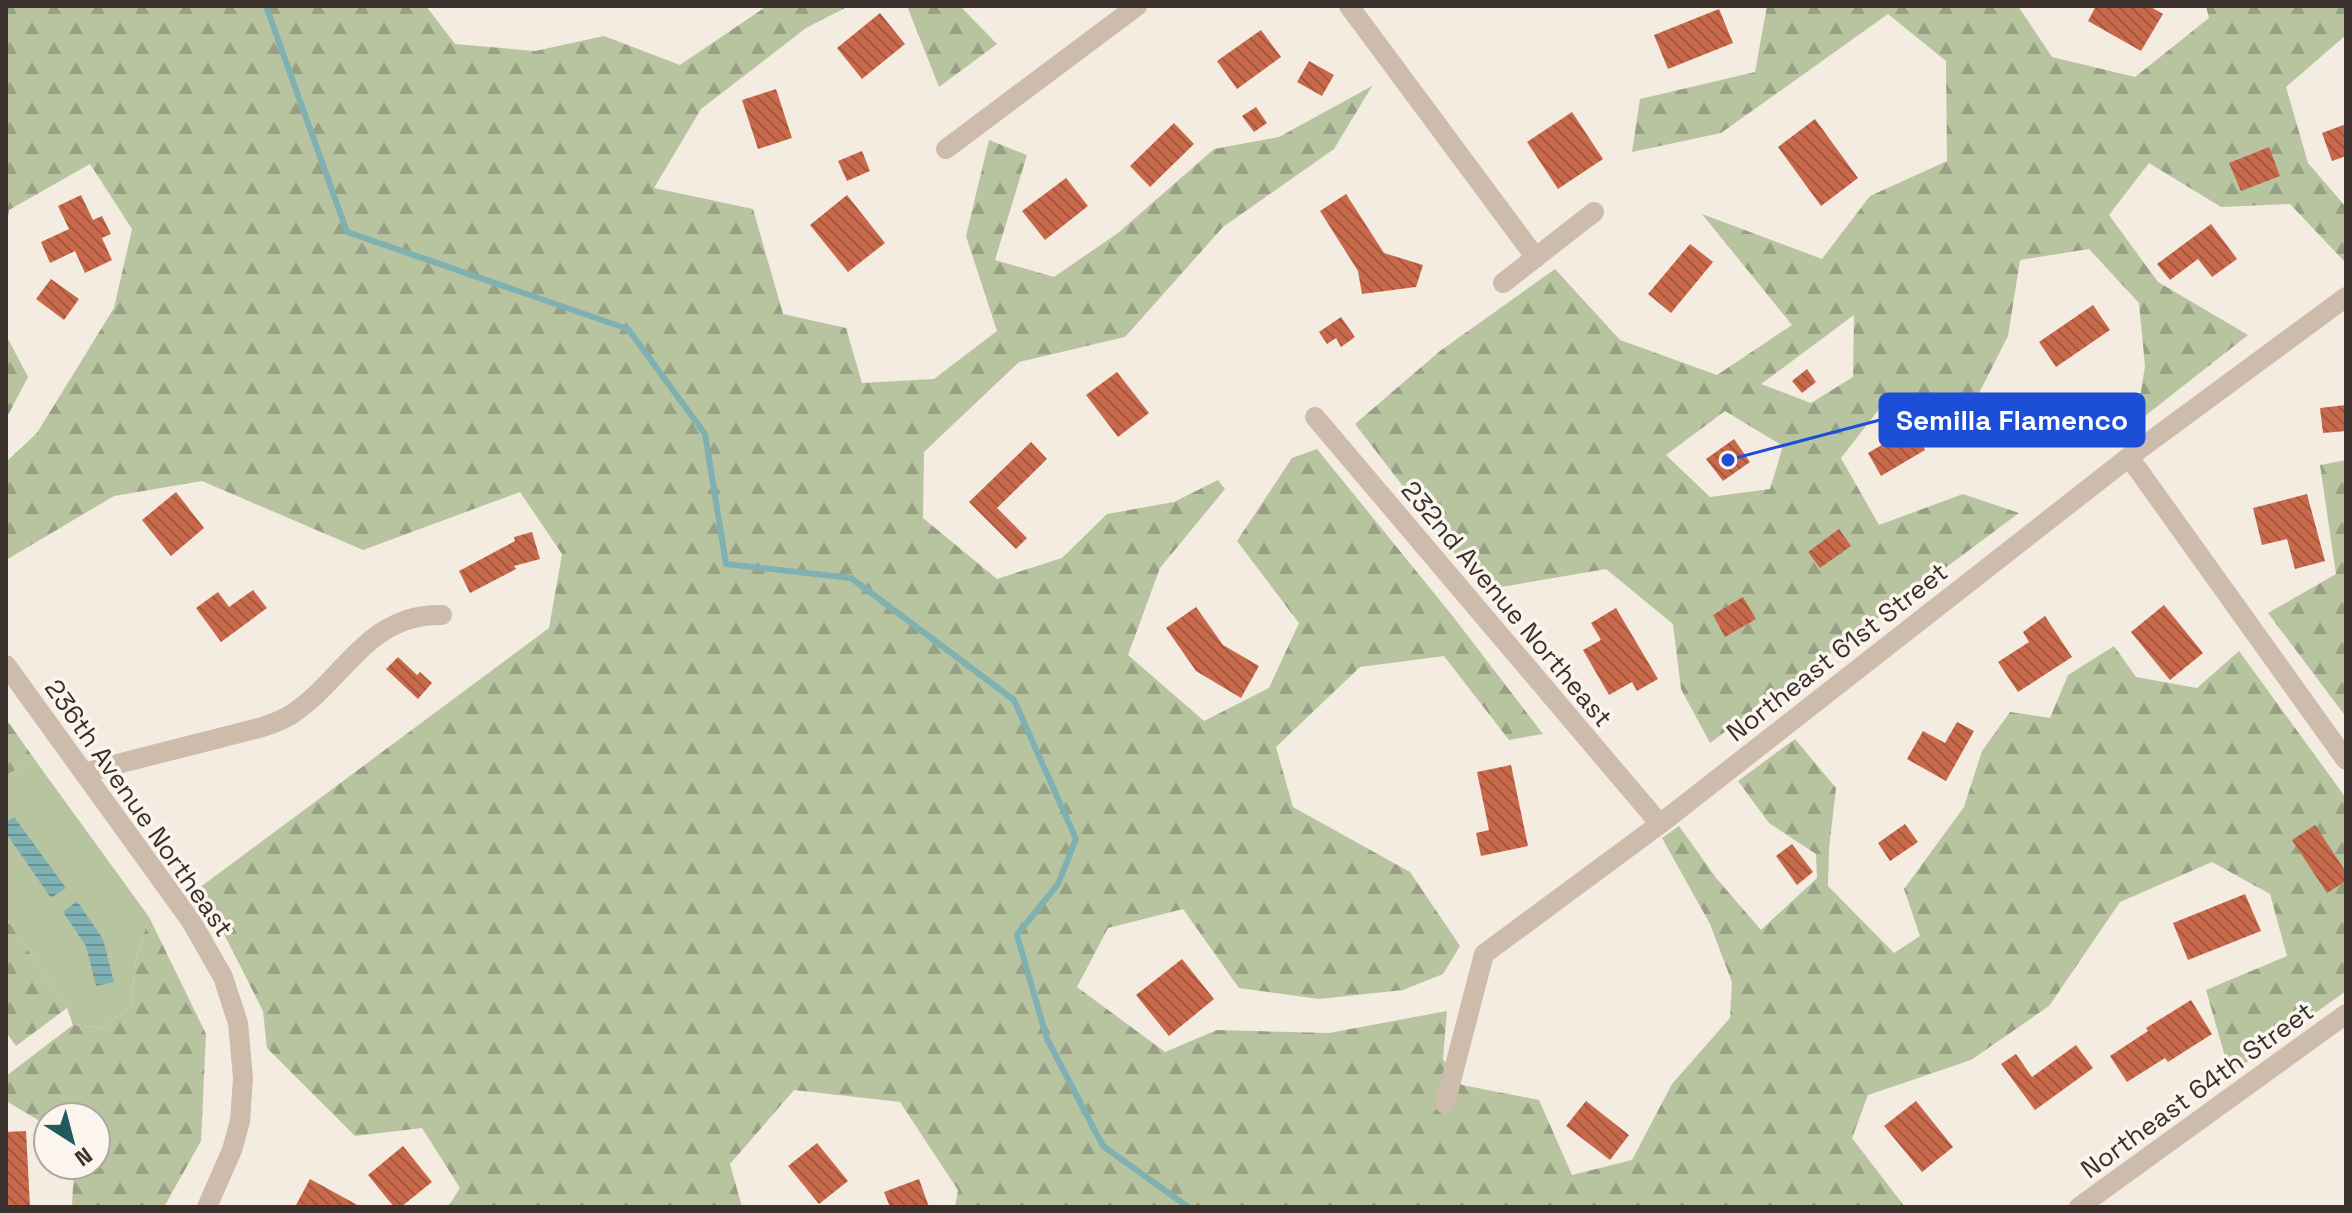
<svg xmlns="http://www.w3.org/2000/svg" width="2352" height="1213" font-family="'Space Grotesk',sans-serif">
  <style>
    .green { fill: #b8c4a0 }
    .forest { fill: url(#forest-firs); fill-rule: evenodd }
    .water { fill: url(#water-rules) }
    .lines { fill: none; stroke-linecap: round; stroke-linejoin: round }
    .stream { stroke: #7fb0b2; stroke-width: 6 }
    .building { fill: url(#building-back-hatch) }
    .minor { stroke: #cdbbac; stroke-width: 20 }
    .labels { text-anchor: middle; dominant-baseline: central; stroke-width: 7; stroke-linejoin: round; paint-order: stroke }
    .street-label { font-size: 26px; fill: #3b302b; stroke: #fbf5ee }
    .leader { fill: none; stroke: #1d4ed8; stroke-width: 3 }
    .callout-dot { fill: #1d4ed8; stroke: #fbf5ee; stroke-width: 3 }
    .callout { fill: #1d4ed8; stroke: #1d4ed8; stroke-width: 3 }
    .callout-label { font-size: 28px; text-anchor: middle; font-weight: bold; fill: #fff }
  </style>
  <defs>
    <pattern id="forest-firs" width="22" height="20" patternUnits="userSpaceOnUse" patternTransform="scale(2)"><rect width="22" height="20" fill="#b8c4a0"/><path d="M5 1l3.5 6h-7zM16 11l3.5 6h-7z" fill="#97a083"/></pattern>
    <pattern id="water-rules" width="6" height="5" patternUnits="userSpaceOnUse" patternTransform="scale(2)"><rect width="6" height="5" fill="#7fb0b2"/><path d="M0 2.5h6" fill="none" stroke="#699091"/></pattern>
    <pattern id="building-back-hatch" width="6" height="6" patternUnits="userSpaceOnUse" patternTransform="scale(2)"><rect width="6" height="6" fill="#c8694b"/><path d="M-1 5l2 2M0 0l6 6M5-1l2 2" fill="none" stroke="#a4573f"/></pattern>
  </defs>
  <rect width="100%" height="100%" fill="#f4ebe1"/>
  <path class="green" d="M35 760 149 917 135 962 131 1006 103 1028 73 1025 67 1008 6 918V775Z"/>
  <path class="forest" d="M6 6H426L455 44 535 51 604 36 680 65 767 6H849L806 28 701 109 654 188 753 209 783 314 846 328 862 383 934 379 997 331 966 236 989 140 1027 155 995 260 1054 277 1118 233 1214 149 1279 137 1372 86 1334 149 1223 227 1125 337 1019 362 924 452 923 518 997 579 1062 558 1107 514 1174 502 1218 480 1225 489 1160 568 1128 655 1204 721 1269 688 1299 623 1237 541 1292 458 1317 449 1451 614 1543 734 1509 740 1444 656 1360 667 1276 747 1293 807 1410 872 1460 946 1443 974 1403 990 1319 999 1239 988 1183 909 1108 928 1077 987 1165 1052 1217 1030 1329 1033 1447 1011 1443 1059 1462 1085 1539 1100 1572 1175 1632 1160 1672 1084 1730 1018 1732 982 1710 924 1662 838 1679 826 1717 879 1761 930 1817 878 1816 854 1769 823 1738 781 1795 739 1836 788 1829 849 1828 886 1894 953 1920 936 1904 889 1964 807 1982 751 2010 712 2050 718 2068 675 2114 646 2136 677 2197 688 2239 651 2346 798V991L2230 1074 2206 990 2287 956 2270 894 2212 862 2120 902 2049 1006 1971 1060 1868 1095 1852 1138 1905 1207H955L958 1190 900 1102 794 1090 730 1164 742 1207H448L460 1188 422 1128 355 1136 267 1048 263 1011 221 928 195 891 549 628 562 554 520 492 363 550 202 481 114 496 6 560V462L37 433 114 308 132 229 90 164 9 210 6 231Z
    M907 6H960L997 44 939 87Z
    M1767 6H2018L2052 57 2135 77 2209 18 2206 6H2346V35L2286 87 2308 163 2346 207V260L2344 261 2290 204 2221 207 2149 163 2109 215 2158 282 2248 335 2136 423 2145 366 2139 303 2089 249 2020 260 2008 336 1968 415 1890 395 1841 458 1879 525 1963 494 2019 513 1710 743 1681 689 1673 624 1606 569 1483 590 1355 424 1440 351 1555 269 1620 340 1717 375 1792 325 1702 214 1822 259 1870 196 1947 161 1946 61 1888 14 1721 133 1632 152 1640 99 1755 72ZM1854 315 1853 377 1811 403 1761 384ZM1725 411 1783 446 1770 489 1710 497 1666 455Z
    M6 335 28 377 6 419Z
    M2346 460V717L2268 613 2336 574 2320 465Z
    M6 719 35 760 6 775Z
    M149 917 206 1034 201 1141 164 1207H72L74 1165H96V1117H48V1126L6 1101V1076L73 1025 103 1028 131 1006 135 962Z
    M6 918 67 1008 16 1046 6 1032Z"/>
  <path class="water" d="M14 817 66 888 51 898 6 833V822Z
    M77 901 103 939 114 982 96 986 86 946 63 912Z"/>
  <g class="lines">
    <path class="stream" d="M266 6 347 232 628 329 705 434 726 564 851 578 1014 700 1076 839 1058 884 1017 935 1047 1039 1103 1146 1188 1207"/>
  </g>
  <path class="building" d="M2096 6H2149L2163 14 2141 51 2088 21Z
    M1719 9 1733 43 1668 69 1654 35Z
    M880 13 905 44 862 79 837 48Z
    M1261 30 1281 57 1237 89 1217 61Z
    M1309 61 1334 75 1322 96 1297 82Z
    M776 89 792 138 758 149 742 100Z
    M1256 107 1267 123 1254 132 1242 116Z
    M1572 112 1603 159 1558 189 1527 142Z
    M1815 119 1858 178 1821 206 1778 147Z
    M1174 123 1194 144 1150 187 1130 166Z
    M2346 124V156L2332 161 2322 133Z
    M2269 147 2280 176 2241 191 2229 163Z
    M862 151 870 171 847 181 838 161Z
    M1066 178 1088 206 1045 240 1022 211Z
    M1346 194 1384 253 1423 265 1416 287 1362 294 1358 271 1320 211Z
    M81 195 93 220 102 216 111 234 102 238 112 260 85 273 75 251 50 263 41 242 69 229 58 206Z
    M847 195 885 243 848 272 810 225Z
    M2211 224 2237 259 2212 277 2198 259 2170 280 2157 264Z
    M1690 244 1713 262 1671 313 1648 294Z
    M51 279 79 299 64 320 36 299Z
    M2093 305 2110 330 2056 367 2039 342Z
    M1341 317 1355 337 1341 347 1336 338 1327 344 1319 332Z
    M1807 369 1816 382 1802 393 1792 381Z
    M1117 372 1149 413 1118 437 1086 395Z
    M2031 393 2043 409 2016 430 2004 414Z
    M2346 405V431L2323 433 2320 408Z
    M1912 427 1925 450 1881 476 1868 453Z
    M1734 439 1750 462 1723 481 1706 459Z
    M1031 442 1047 459 997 508 1027 538 1016 549 969 502Z
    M176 492 204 528 171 556 142 520Z
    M2307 494 2325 561 2295 569 2287 539 2262 545 2253 508Z
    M1839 529 1851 546 1820 568 1808 552Z
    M532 532 540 559 514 566 516 569 470 593 459 571 515 541 514 537Z
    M253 590 267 608 221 642 196 608 218 592 229 607Z
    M1743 597 1756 619 1725 637 1713 615Z
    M2164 605 2203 653 2170 680 2131 632Z
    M1196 607 1223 645 1259 666 1241 698 1196 671 1166 628Z
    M1616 608 1658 679 1637 691 1632 682 1609 695 1583 650 1601 640 1591 623Z
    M2045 616 2072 657 2018 692 1998 662 2029 642 2023 632Z
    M398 657 417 675 420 672 432 683 418 699 386 669Z
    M1957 722 1974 731 1946 781 1907 759 1923 731 1945 743Z
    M1511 765 1528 846 1481 856 1476 833 1489 830 1477 772Z
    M1905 824 1918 842 1890 861 1878 843Z
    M2315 825 2346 872V881L2327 893 2292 840Z
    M1792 844 1813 872 1797 885 1776 856Z
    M2245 894 2261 931 2188 960 2173 923Z
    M1182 959 1214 999 1169 1036 1136 995Z
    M2191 1000 2212 1034 2168 1062 2165 1058 2127 1082 2110 1056 2148 1031 2146 1028Z
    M2076 1045 2093 1068 2035 1110 2001 1064 2016 1054 2032 1077Z
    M1586 1101 1629 1135 1610 1160 1566 1126Z
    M1916 1101 1953 1147 1922 1172 1884 1126Z
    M26 1131 30 1207H6V1132Z
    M817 1143 848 1181 819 1204 788 1166Z
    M403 1146 432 1182 401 1207H394L368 1175Z
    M310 1179 361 1207H295Z
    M919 1179 929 1207H890L884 1192Z"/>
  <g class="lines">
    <path class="minor" d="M1349 6 1536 258
      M946 149 1137 6
      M1503 283 1594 212
      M1315 417 1660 824
      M2129 457 2346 760
      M6 665 191 921 223 977 238 1023 243 1078 240 1121 232 1150 207 1207
      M84 773C128 761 172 750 216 739 240 732 270 728 292 714 344 680 368 613 442 615
      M1445 1104 1484 954 1660 824 2129 457 2346 297
      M2079 1207 2346 1014"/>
  </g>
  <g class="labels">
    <g class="street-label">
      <text transform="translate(1507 604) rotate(50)">232nd Avenue Northeast</text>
      <text transform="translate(1837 652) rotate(-38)">Northeast 61st Street</text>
      <text transform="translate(139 808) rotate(55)">236th Avenue Northeast</text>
      <text transform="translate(2197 1090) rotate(-36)">Northeast 64th Street</text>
    </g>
  </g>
  <path class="leader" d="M1728 460L1880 420"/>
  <circle class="callout-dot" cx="1728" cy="460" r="8"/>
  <rect class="callout" x="1880" y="394" width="264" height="52" rx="8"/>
  <g class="callout-label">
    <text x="2012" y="430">Semilla Flamenco</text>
  </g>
  <rect width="2352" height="1213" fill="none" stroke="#3b302b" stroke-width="16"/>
  <g transform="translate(72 1141) rotate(144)"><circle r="38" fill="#fbf5ee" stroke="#aea6a0" stroke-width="2"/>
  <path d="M0-6L14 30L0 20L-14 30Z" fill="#1f5a5e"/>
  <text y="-12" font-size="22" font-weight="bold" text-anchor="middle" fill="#3b302b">N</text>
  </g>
</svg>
